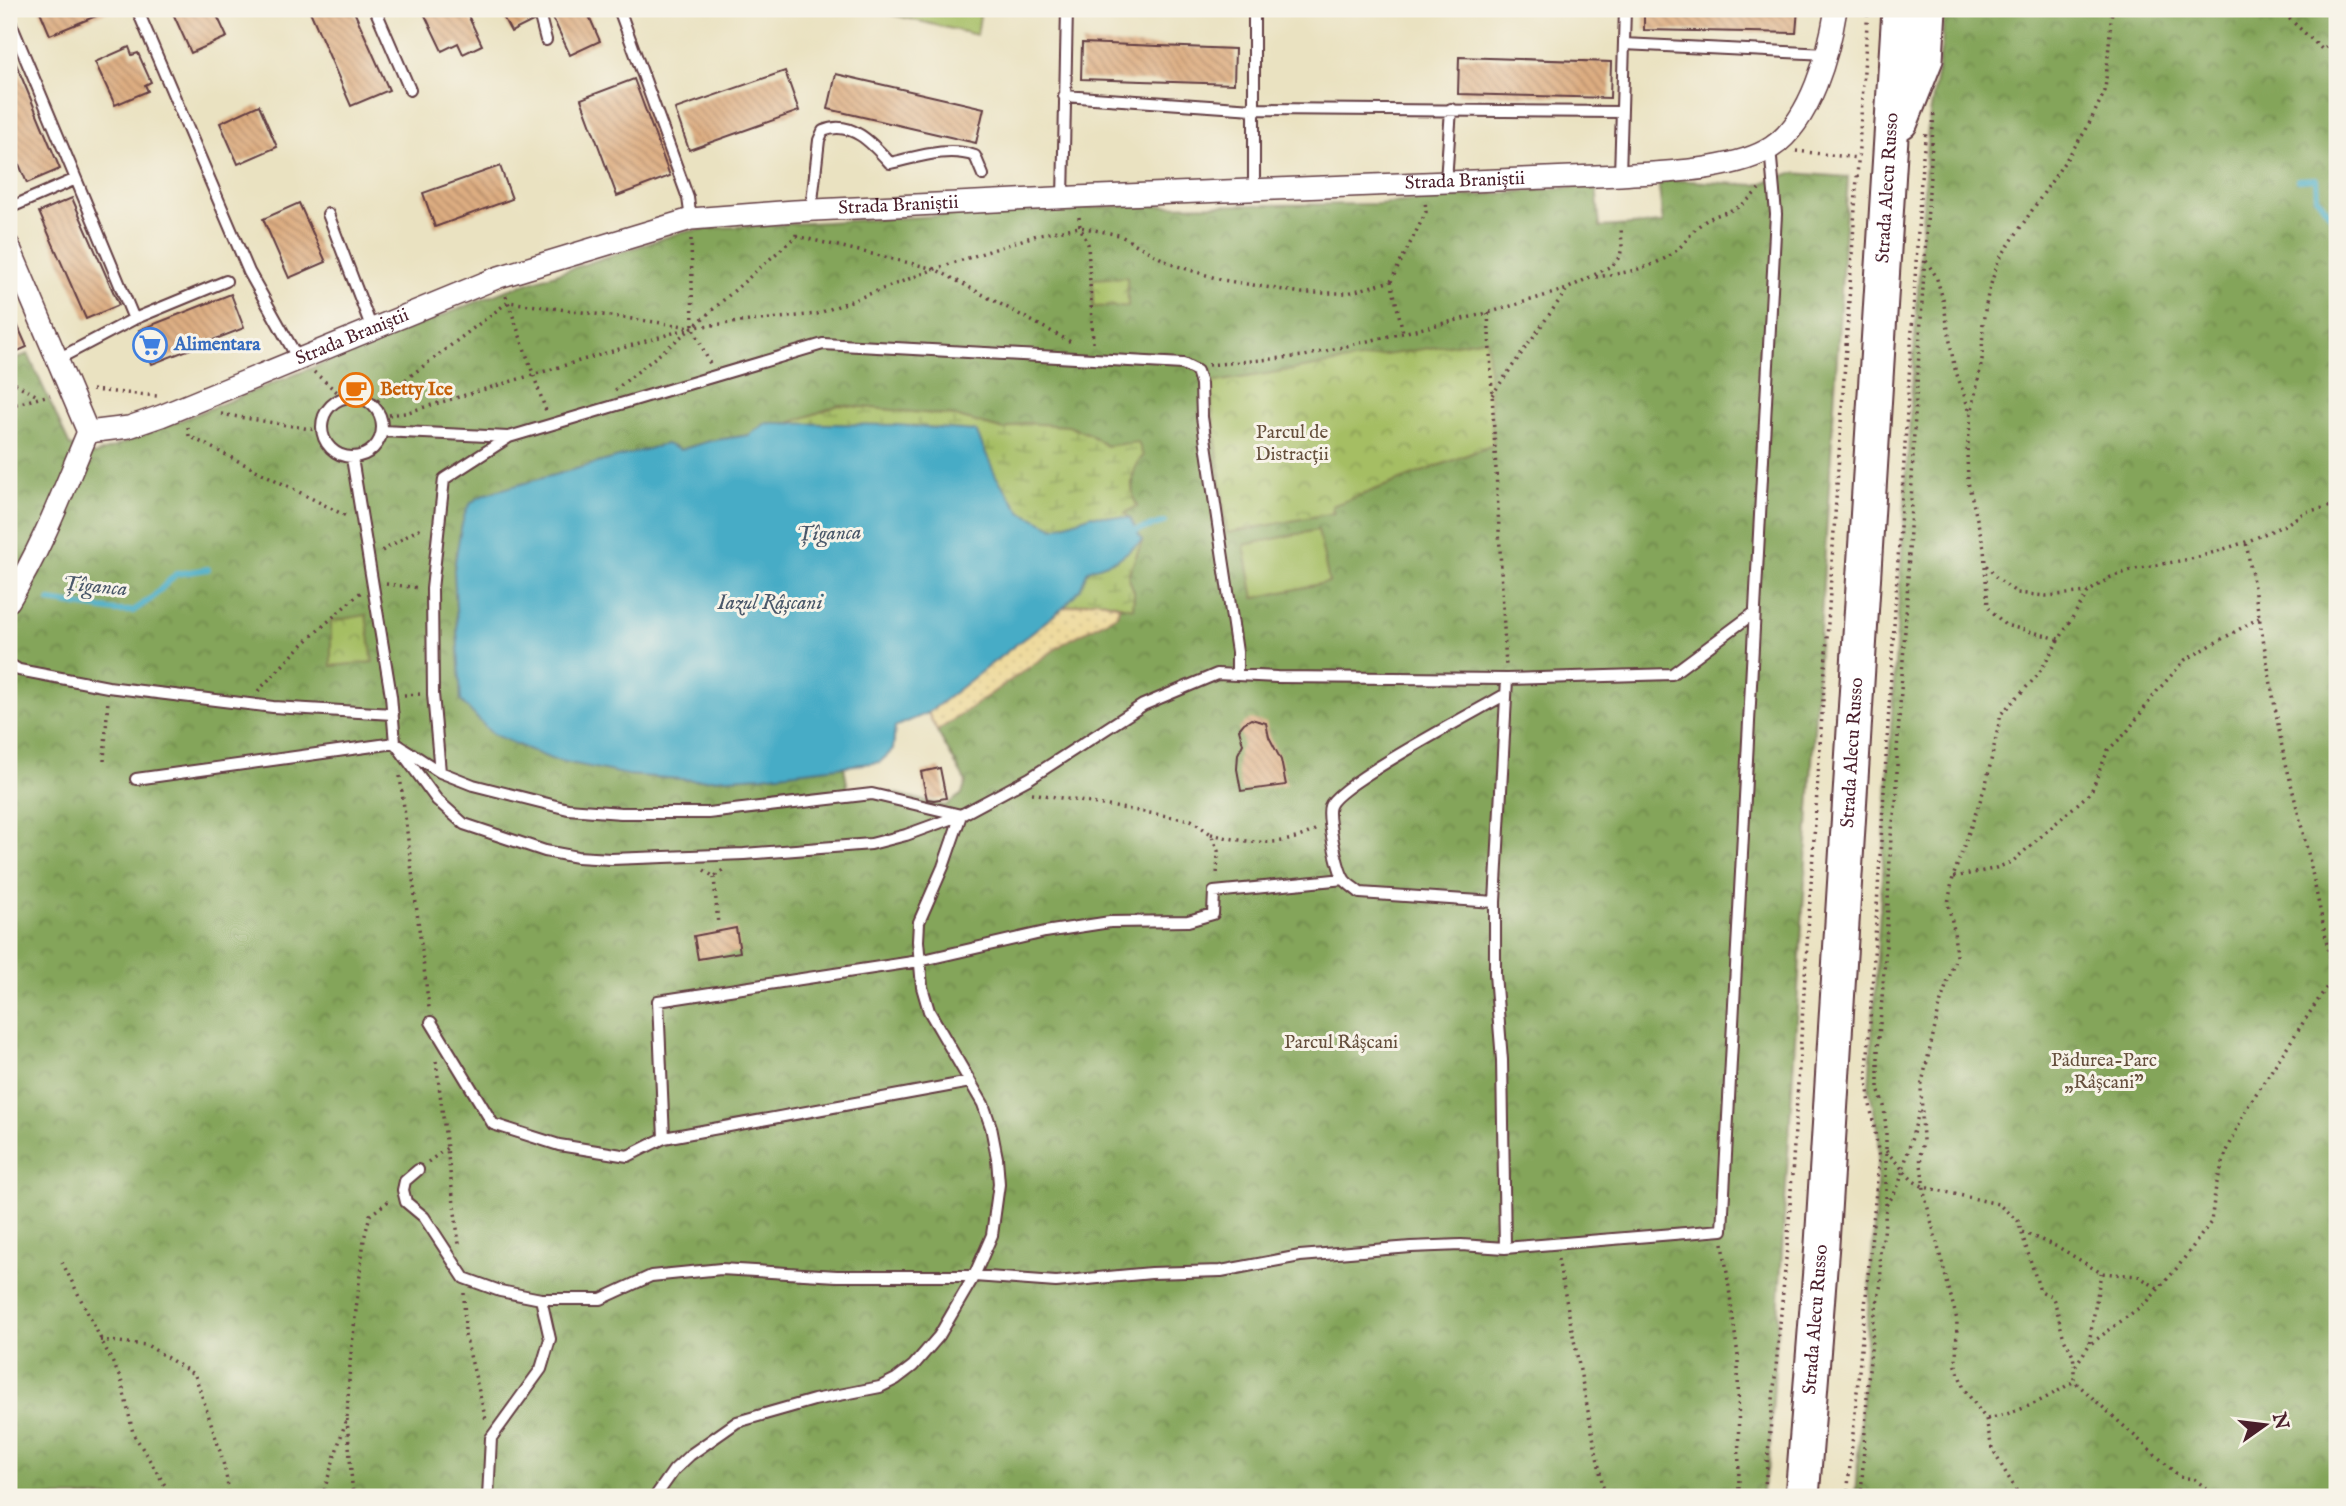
<svg xmlns="http://www.w3.org/2000/svg" width="2346" height="1506" font-family="'IM FELL English',serif">
  <style>
    .forest { fill: url(#forest-crowns); stroke: #676242; stroke-width: 2; fill-rule: evenodd }
    .wetland { fill: url(#wetland-marsh); stroke: #786e48; stroke-width: 2 }
    .sand { fill: url(#sand-dots); stroke: #9c7c64; stroke-width: 2 }
    .park { fill: url(#park-crowns); stroke: #786e48; stroke-width: 2 }
    .garden { fill: #a5be64; stroke: #786e48; stroke-width: 2 }
    .water { fill: #47acc6; stroke: #486678; stroke-width: 2 }
    .lines { fill: none; stroke-linecap: round; stroke-linejoin: round }
    .stream { stroke: #47acc6; stroke-width: 6 }
    .building { fill: url(#building-back-hatch) }
    .service-casing { stroke: #623c42; stroke-width: 14 }
    .minor-casing { stroke: #623c42; stroke-width: 24 }
    .primary-casing { stroke: #623c42; stroke-width: 37 }
    .path { stroke: #623c42; stroke-width: 3.5; stroke-dasharray: 2 5; stroke-linecap: butt }
    .service { stroke: #fff; stroke-width: 10 }
    .minor { stroke: #fff; stroke-width: 21 }
    .primary { stroke: #fff; stroke-width: 33 }
    .labels { text-anchor: middle; dominant-baseline: central; stroke-width: 6; stroke-linejoin: round; paint-order: stroke }
    .street-label { font-size: 19px; fill: #4a1f2b; stroke: #f7f3e8 }
    .shop-label { font-size: 19px; font-weight: bold; fill: #366cbe; stroke: #f7f3e8; text-anchor: start }
    .food-label { font-size: 19px; font-weight: bold; fill: #c56008; stroke: #f7f3e8; text-anchor: start }
    .park-label { font-size: 19px; fill: #654f3c; stroke: #f7f3e8 }
    .water-label { font-size: 21px; font-style: italic; fill: #495769; stroke: #f7f3e8 }
  </style>
  <defs>
    <pattern id="forest-crowns" width="20" height="18" patternUnits="userSpaceOnUse" patternTransform="scale(1.75)"><rect width="20" height="18" fill="#84a55a"/><path d="M2 6a3 3 0 1 1 6 0M12 15a3 3 0 1 1 6 0" fill="none" stroke="#6e864b"/></pattern>
    <pattern id="wetland-marsh" width="20" height="14" patternUnits="userSpaceOnUse" patternTransform="scale(1.75)"><rect width="20" height="14" fill="#a5be64"/><path d="M1 5h8M5 5V1M11 12h8M15 12V8" fill="none" stroke="#889a53"/></pattern>
    <pattern id="sand-dots" width="8" height="8" patternUnits="userSpaceOnUse" patternTransform="scale(1.75)"><rect width="8" height="8" fill="#eeda9e"/><path d="M2 2h.1M6 6h.1" fill="none" stroke="#cebb88" stroke-width="1.8" stroke-linecap="round"/></pattern>
    <pattern id="park-crowns" width="20" height="18" patternUnits="userSpaceOnUse" patternTransform="scale(1.75)"><rect width="20" height="18" fill="#a5be64"/><path d="M2 6a3 3 0 1 1 6 0M12 15a3 3 0 1 1 6 0" fill="none" stroke="#889a53"/></pattern>
    <pattern id="building-back-hatch" width="6" height="6" patternUnits="userSpaceOnUse" patternTransform="scale(1.75)"><rect width="6" height="6" fill="#ddad81"/><path d="M-1 5l2 2M0 0l6 6M5-1l2 2" fill="none" stroke="#b58c6a"/></pattern>
  </defs>
  <rect width="100%" height="100%" fill="#f7f3e8"/>
  <filter id="ink" filterUnits="userSpaceOnUse"><feTurbulence type="fractalNoise" baseFrequency=".0143" numOctaves="2"/><feDisplacementMap in="SourceGraphic" scale="14" xChannelSelector="R" yChannelSelector="G"/><feConvolveMatrix kernelMatrix="1 2 1 2 8 2 1 2 1" color-interpolation-filters="sRGB"/></filter>
  <filter id="wash" filterUnits="userSpaceOnUse"><feTurbulence type="fractalNoise" baseFrequency=".00686" numOctaves="4" result="noise"/><feDisplacementMap in="SourceGraphic" scale="28" xChannelSelector="R" yChannelSelector="G"/><feGaussianBlur stdDeviation="1.57" result="paint"/><feColorMatrix in="noise" values="0 0 0 0 0 0 0 0 0 0 0 0 0 0 0 0 0 1.4 0 .05"/><feComposite in="paint" operator="in"/></filter>
  <g filter="url(#wash)">
    <rect width="100%" height="100%" fill="#eae2c1"/>
    <path class="forest" d="M1944 9H2337V1497H1855L1879 1155V1133L1869 1088 1928 126 1942 45Z
      M1792 173 1848 177 1769 1463 1760 1497H9V361L28 354 70 446 94 455 504 291 682 232 715 228 1122 206 1379 204 1596 185 1600 227 1663 223 1658 179 1756 185ZM839 405 954 416 1004 430 1024 423 1044 425 1089 434 1106 446 1120 445 1143 456 1134 466 1132 493 1125 513 1142 541 1128 576 1134 592 1133 607 1119 606 1117 615 1067 641 937 731 966 782 962 794 945 806C910 798 885 787 848 790L844 766 762 776 694 780 628 775 461 701 454 570 456 552 484 495 666 444 679 450 710 441 749 435 766 423H790Z"/>
    <path class="wetland" d="M839 405 954 416 1004 430 1024 423 1068 426 1089 434 1106 446 1138 442 1143 456C1130 471 1129 489 1137 506L1125 513 1130 518 1142 541 1128 576 1134 592 1133 608 1097 600 1063 608 802 426 790 423Z"/>
    <path class="sand" d="M1097 600 1119 606 1117 615 1067 641 937 731 928 713 1063 608Z"/>
    <path class="park" d="M1127 277 1128 306 1093 307V279Z
      M1487 339 1493 445 1332 506 1333 513 1227 533 1209 383Z
      M366 615 373 662 331 666V621Z"/>
    <path class="garden" d="M878 9H981L977 35 877 11Z
      M1318 530 1329 582 1254 598 1244 545Z"/>
    <path class="water" d="M766 423 897 425 976 431 996 476 1021 512 1055 528 1092 515 1130 518 1142 541 1118 559 1088 570 1080 589 1063 608 928 713 895 727 893 750 880 762 762 776 694 780 628 775 551 759 492 734 461 701 454 570C456 557 461 517 468 507 475 496 492 492 503 489L666 444 680 450 710 441 749 435Z"/>
    <g class="lines">
      <path class="stream" d="M2298 180 2316 179 2317 197 2337 224
        M1129 533 1164 522
        M50 601 116 611H133L152 598 176 574 208 569"/>
    </g>
    <g id="blocks">
      <path class="building" d="M39 9H113L50 35Z
        M171 9H214L227 37 191 53Z
        M309 9H353L389 90 351 106Z
        M422 9H465L482 45 463 54 458 43 442 51Z
        M499 9H527L533 21 511 32Z
        M568 9H586L600 41 570 55 552 16Z
        M1644 9H1798L1796 33 1644 30Z
        M1082 43 1235 49 1234 84 1081 79Z
        M9 47 60 169 27 183 9 141Z
        M129 47 132 55 138 53 151 82 145 85 148 91 115 105 95 62Z
        M1459 57 1611 62 1610 98 1458 94Z
        M785 71 799 111 689 150 675 109Z
        M836 74 984 108 976 143 828 109Z
        M634 79 670 176 617 196 581 99Z
        M259 105 277 147 238 164 220 123Z
        M500 166 512 199 435 227 423 193Z
        M72 198 119 305 86 319 39 212Z
        M299 203 326 262 289 278 263 219Z
        M231 294 244 328 152 364 139 330Z
        M9 306 27 347 9 355Z
        M1251 719 1266 723 1269 737 1281 760 1286 785 1241 791 1237 769 1238 754 1243 744 1239 729 1244 723Z
        M940 768 946 798 934 800 927 799 921 772Z
        M736 928 740 952 698 959 694 936Z"/>
    </g>
  </g>
  <g filter="url(#ink)">
    <use href="#blocks" fill-opacity="0" stroke="#623c42" stroke-width="2"/>
    <g class="lines">
      <g class="service-casing">
        <path id="service" d="M137 9 249 272 298 359
          M375 9 410 90
          M538 9 546 40
          M619 9 688 198 691 219
          M9 19 76 179
          M1624 44 1827 54
          M1064 96 1253 109 1622 112
          M1620 175 1625 9
          M1446 181 1451 109
          M1254 191V9
          M1063 198 1067 9
          M9 208 76 179 134 319
          M811 210 819 140 823 131C851 119 873 144 890 163 918 157 948 146 975 156L983 175
          M328 214 372 329
          M56 360 134 319 226 281
          M322 427a30 30 0 1 1 60 0a30 30 0 1 1-60 0Z
          M382 431 508 437
          M352 458 391 696 395 743 437 800 464 824 545 851 577 857 611 859 744 854 871 844 906 835 961 815 1030 778 1143 705 1217 674 1277 677 1507 679 1672 674 1754 613
          M9 664 19 670 108 687 273 707 393 714
          M440 772 433 694 432 589 444 479 509 437 823 344 1183 364 1197 371 1201 384 1202 417 1237 652V675
          M136 779 395 743 440 772 473 785 568 809 621 813H708L872 794 961 815 943 867 919 922 918 941 922 987 929 1011 983 1104 991 1127 997 1158 999 1184 992 1235 974 1276 939 1336 913 1366 896 1379 880 1387 814 1400 737 1422 690 1455 674 1470 655 1497
          M1495 902 1360 893C1356 889 1347 884 1344 879 1338 870 1326 816 1330 806 1337 784 1479 710 1506 694
          M431 1022 493 1124 559 1145 628 1156 664 1138 970 1082
          M664 1138 658 1001 919 961 1045 932 1110 922 1188 921 1213 914 1214 892 1344 879
          M418 1170 405 1181 403 1190 406 1202 424 1217 464 1278 500 1291 541 1299H601L651 1276 721 1269 837 1276H974L1056 1282 1151 1273 1221 1271 1300 1256 1411 1247 1461 1245 1505 1248 1722 1230 1776 214 1770 148
          M1505 1248 1502 1060 1495 974V902L1507 679
          M488 1497 491 1438 541 1369 550 1339 541 1299"/>
      </g>
      <g class="minor-casing">
        <g id="minor">
          <path d="M9 246 88 432"/>
          <path id="s1" d="M88 432 129 427 161 416 499 277 691 219 795 211 1075 197 1620 175C1662 172 1736 171 1772 147 1811 121 1829 53 1836 9"/>
          <path d="M9 601C43 546 63 491 88 432"/>
        </g>
      </g>
      <g class="primary-casing">
        <g id="primary">
          <path d="M1901 122 1926 59 1929 9"/>
          <path id="s2" d="M1802 1497 1822 1244 1899 9"/>
        </g>
      </g>
      <path class="path" d="M2279 9 2323 50 2337 38
        M1796 151 1857 158
        M1079 217 1080 227 1088 244 1093 343
        M796 236 935 269 1071 342
        M691 239 693 327 710 364
        M1926 261 1936 276 1943 299 1954 366 1971 415 1967 453 1968 482 1984 548 1985 564 1997 578 2017 593 2046 596 2088 592
        M1596 277C1625 273 1659 268 1681 246 1689 238 1694 228 1704 222 1713 215 1723 214 1734 209 1744 205 1751 197 1759 189
        M1391 281 1403 332
        M506 296 546 411
        M1488 313 1506 667
        M1208 365 1304 356 1488 313 1567 289 1613 265 1620 256 1622 247 1621 226
        M314 372 344 398
        M9 380 39 397
        M92 390 158 396
        M615 390 693 327 796 236V230
        M1492 395 1566 291
        M372 405 508 302 691 327
        M9 406 50 395
        M221 414 322 431
        M389 415 405 413 693 327 817 314 935 269 1040 234 1080 227 1119 235 1171 264 1222 280 1302 293H1348L1391 281 1426 212 1425 200
        M1971 415 1982 360 1983 322 1988 294 1998 261 2086 130 2105 91 2112 9
        M188 427 189 436 346 516
        M382 551 424 526
        M1985 566 1988 607 2005 625 2059 639
        M386 584 420 588
        M258 691 304 643 361 592
        M404 695 421 694
        M104 761 108 699
        M400 776 429 1008
        M1032 793 1191 820 1211 834 1218 851 1217 877
        M1211 834C1248 843 1283 849 1318 828
        M704 870 714 877 723 870
        M714 877 718 925
        M1954 877 1993 869 2012 862 2091 792 2108 750 2126 733 2158 690 2185 660 2259 618
        M436 1061 459 1244
        M1886 1151 1913 1181 1924 1187 1998 1204 2018 1221 2040 1291 2052 1296C2058 1309 2059 1322 2063 1335 2067 1348 2074 1349 2074 1366
        M428 1162 447 1148
        M1886 1205V1130L1884 1106 1878 1089V1050L1886 946 1891 836 1897 794V751L1907 600 1914 432 1934 111
        M2022 1232 2060 1248 2101 1273 2138 1276 2159 1289
        M1723 1243 1738 1356 1739 1497
        M1558 1259 1605 1497
        M62 1262 121 1379 133 1433 166 1487 169 1497
        M464 1293 465 1335 486 1420
        M100 1340 147 1345 195 1375C203 1402 231 1473 228 1497
        M2089 1343 2101 1273
        M347 1419 353 1497
        M1987 1419C2020 1412 2045 1400 2074 1381
        M322 1497 347 1417 350 1363 364 1239 370 1215 390 1200
        M1764 1497 1788 1237 1868 9
        M1847 1497 1879 1159C1876 1129 1867 1101 1867 1071L1922 164 1926 132
        M1861 1497 1868 1381 1874 1319 1881 1283 1880 1250 1884 1235 1886 1205 1893 1196 1899 1184 1919 1112
        M2020 1497 1992 1449 1986 1419 1964 1389 1956 1366 1957 1320 1925 1197 1920 1156 1923 1141 1921 1087 1941 1001 1956 957 1954 930 1948 904 1953 877 1986 784 2001 714 2037 676 2088 592 2111 577 2135 569 2196 558 2246 542 2285 525 2305 512 2337 505
        M2218 1497 2194 1479 2180 1477 2074 1381V1368L2089 1345 2147 1302 2177 1268 2211 1222 2216 1186 2226 1153 2246 1109 2334 976 2308 853 2282 747 2246 542"/>
      <use href="#service" class="service"/>
      <use href="#minor" class="minor"/>
      <use href="#primary" class="primary"/>
    </g>
  </g>
  <defs>
    <g id="supermarket-ring" transform="scale(1.75)"><circle r="9.5" fill="#f7f3e8" stroke="#3f7fe0" stroke-width="1.5"/><path d="M-6-5.5h2.5l.6 2H6L4.5 2H-2.5L-4.4-4H-6ZM-1.5 3.2a1.3 1.3 0 1 0 .1 0ZM3 3.2a1.3 1.3 0 1 0 .1 0Z" fill="#3f7fe0"/></g>
    <g id="cafe-ring" transform="scale(1.75)"><circle r="9.5" fill="#f7f3e8" stroke="#e8710a" stroke-width="1.5"/><path d="M-5.5-4.5H6V0H3Q3 3.5 0 3.5H-2.5Q-5.5 3.5-5.5 0ZM3-3.2v2h1.7v-2ZM-6 4.5H4V6H-6Z" fill="#e8710a"/></g>
  </defs>
  <g fill-rule="evenodd">
    <use href="#supermarket-ring" x="150" y="345"/>
    <use href="#cafe-ring" x="356" y="390"/>
  </g>
  <g class="labels">
    <g class="street-label">
      <text stroke="none"><textPath href="#s1" startOffset="1416">Strada Braniștii</textPath></text>
      <text stroke="none"><textPath href="#s2" startOffset="1312">Strada Alecu Russo</textPath></text>
      <text stroke="none"><textPath href="#s1" startOffset="849">Strada Braniștii</textPath></text>
      <text stroke="none"><textPath href="#s1" startOffset="282">Strada Braniștii</textPath></text>
      <text stroke="none"><textPath href="#s2" startOffset="746">Strada Alecu Russo</textPath></text>
      <text stroke="none"><textPath href="#s2" startOffset="178">Strada Alecu Russo</textPath></text>
    </g>
    <g class="shop-label">
      <text x="174" y="345">Alimentara</text>
    </g>
    <g class="food-label">
      <text x="380" y="390">Betty Ice</text>
    </g>
    <g class="park-label">
      <text x="1292" y="433">Parcul de<tspan x="1292" dy="22">Distracții</tspan></text>
      <text x="1341" y="1043">Parcul Râșcani</text>
      <text x="2104" y="1061">Pădurea-Parc<tspan x="2104" dy="22">„Râșcani”</tspan></text>
    </g>
    <g class="water-label">
      <text transform="translate(829 534) rotate(-2)">Țîganca</text>
      <text transform="translate(95 587) rotate(5)">Țîganca</text>
      <text x="770" y="603">Iazul Râșcani</text>
    </g>
  </g>
  <rect width="2346" height="1506" fill="none" stroke="#f7f3e8" stroke-width="35"/>
  <g transform="translate(2265 1425) rotate(76)" stroke="#f7f3e8" stroke-width="5" paint-order="stroke">
  <path d="M0-5L12 26L0 18L-12 26Z" fill="#4a1f2b"/>
  <text y="-10" font-size="19" font-weight="bold" text-anchor="middle" fill="#4a1f2b">N</text>
  </g>
</svg>
